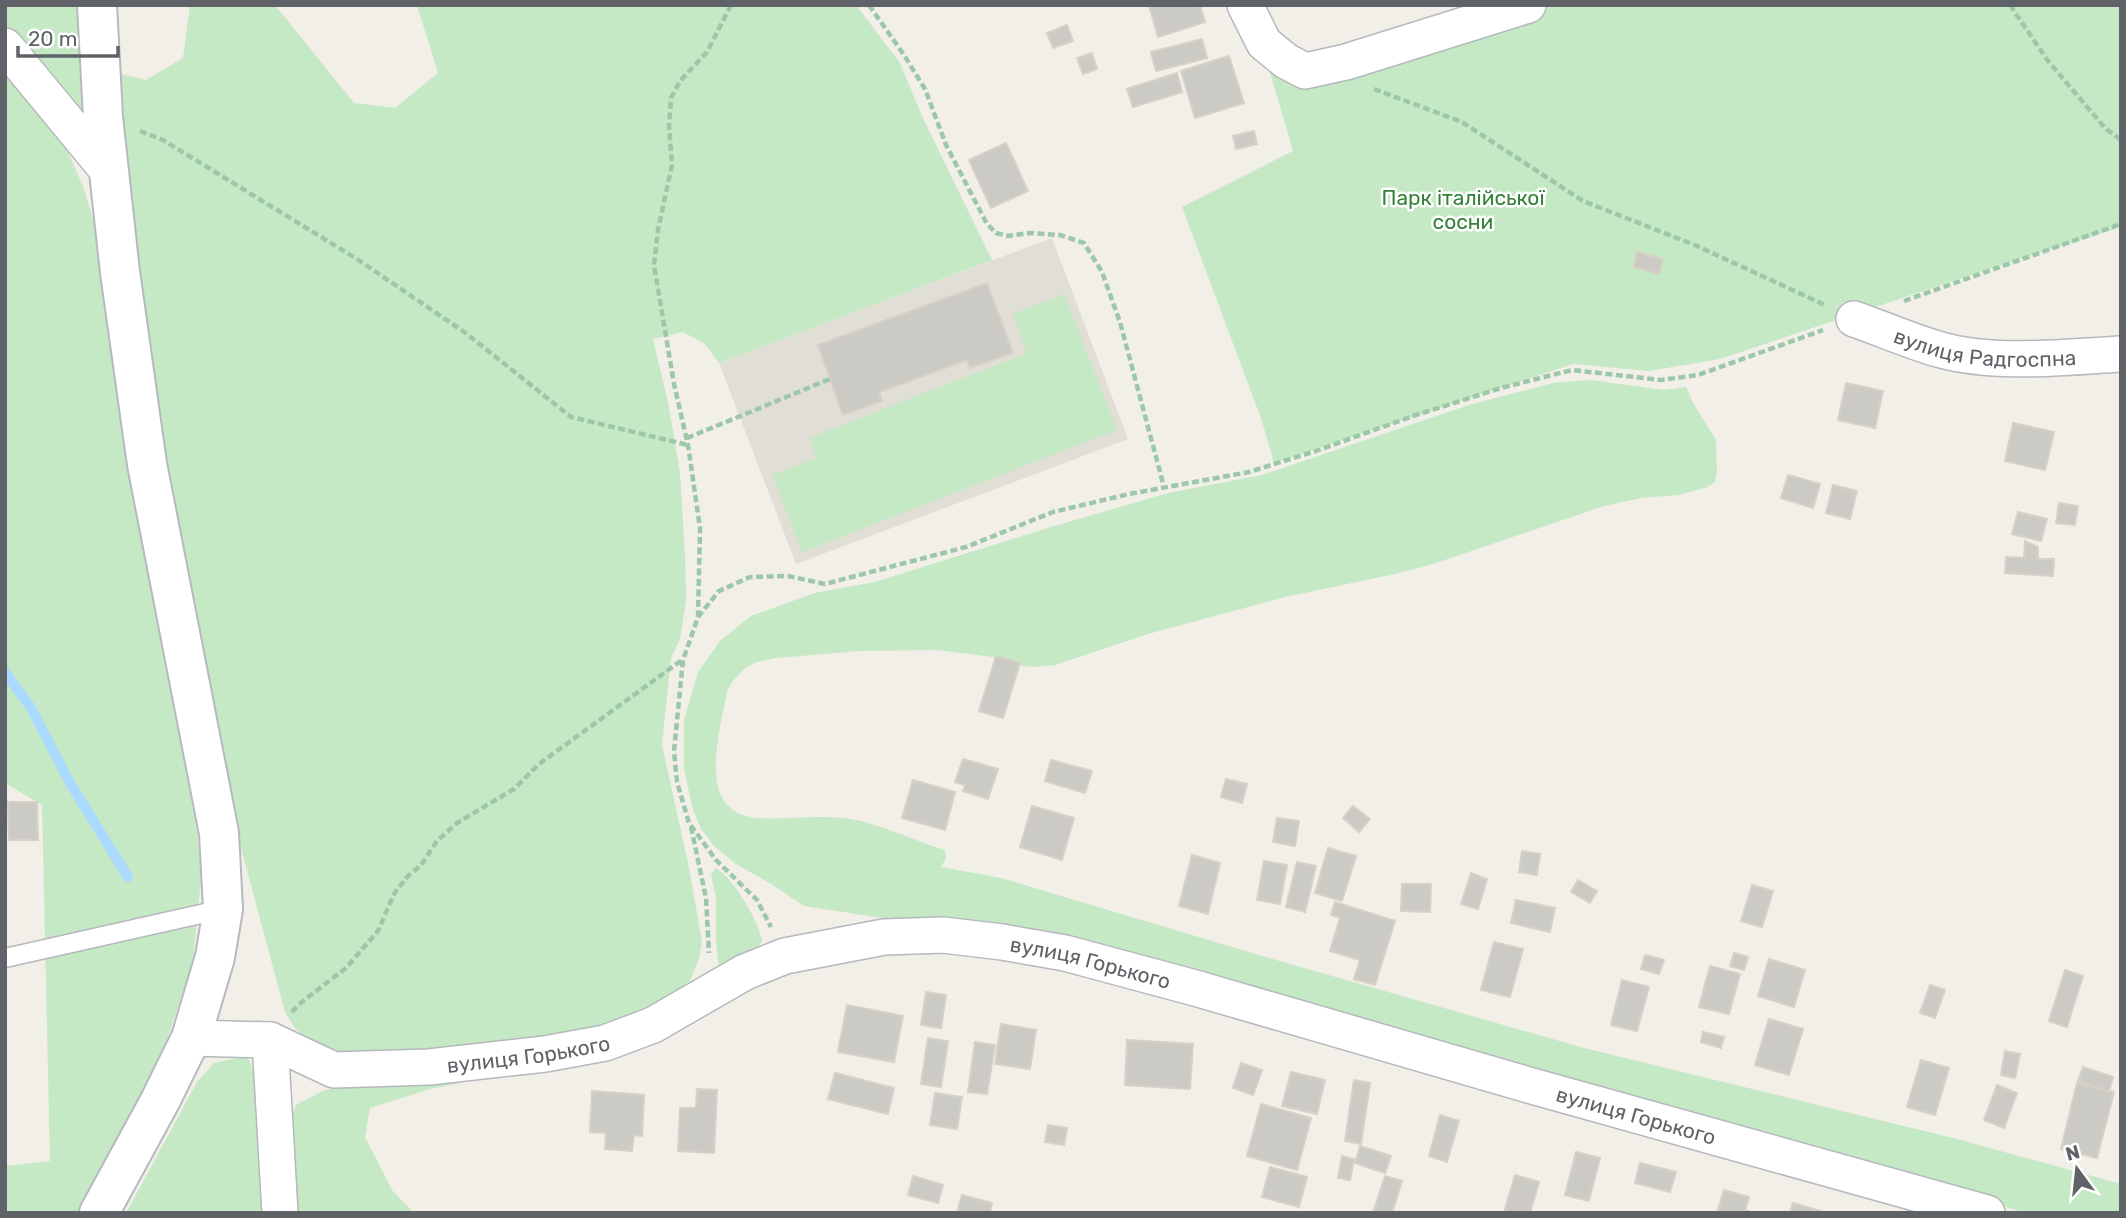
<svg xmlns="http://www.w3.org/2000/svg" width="2126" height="1218" font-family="Rubik,sans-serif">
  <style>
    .education { fill: #e1ded6 }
    .green { fill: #c5e8c5 }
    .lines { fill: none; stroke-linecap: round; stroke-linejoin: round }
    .stream { stroke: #aadaff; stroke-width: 10 }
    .building { fill: #cccac5; stroke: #d6d1c6; stroke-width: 2 }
    .lane-casing { stroke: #b5b8bc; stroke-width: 21 }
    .street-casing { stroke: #b5b8bc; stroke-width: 38 }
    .secondary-casing { stroke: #b6babf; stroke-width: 42 }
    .path { stroke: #9cc7a9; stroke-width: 4.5; stroke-dasharray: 7 3.5; stroke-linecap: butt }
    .lane { stroke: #fff; stroke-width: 18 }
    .street { stroke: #fff; stroke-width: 35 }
    .secondary { stroke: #fff; stroke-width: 38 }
    .labels { text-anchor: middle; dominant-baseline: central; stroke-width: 5; stroke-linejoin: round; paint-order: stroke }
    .park-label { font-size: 21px; fill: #348238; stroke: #fff }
    .street-label { font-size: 21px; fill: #5f6368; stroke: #fff }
  </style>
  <rect width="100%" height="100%" fill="#f1efe8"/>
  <path class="education" d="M1052 238 1128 439 796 564 719 363Z"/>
  <path class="green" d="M5 5H82L85 114 5 24Z
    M190 5H275L354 103 395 108 438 73 417 5H856L900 63 922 116 992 260 719 363 704 343 683 332 653 339 668 402 680 473 685 554 686 601 680 639 671 658 662 745 688 863 702 941 699 959 690 981 658 1006 620 1023 571 1036 359 1058 320 1048 308 1041 295 1028 285 1012 226 792 174 524 152 381 127 175 121 74 146 80 183 58Z
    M1487 5H2121V227L1995 267 1720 359 1649 371 1573 364 1274 463 1262 421 1182 207 1293 151 1269 69Z
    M5 63 67 149 84 189 94 222 110 337 198 838 201 879 193 962 154 1078 77 1213H5V1166L50 1161 42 805 5 783Z
    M1064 294 1117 430 802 552 772 475 816 458 809 438 1027 353 1013 314Z
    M1591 380 1664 390 1686 387 1693 403 1716 440 1717 472 1715 482 1708 487 1678 495 1641 498 1604 506 1436 563 1395 574 1285 597 1148 634 1055 665 1034 667 1023 666 993 657 937 650 859 651 777 658 757 662 746 667 732 682 727 692C720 732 694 813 757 818 786 820 814 815 843 818 878 822 911 840 945 850L946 858 941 867 1001 878 1269 958 1584 1048 1957 1139 2121 1184V1213H2026L1885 1170 909 922 804 906 768 882 736 864 714 846 701 829 692 807 684 768V720L698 672 720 641 751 616 815 593 875 582 1051 527 1168 493 1262 475 1469 405 1553 383Z
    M715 868C732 875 759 922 762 940L758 949 719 968 716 942V898L711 875Z
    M242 1057 248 1058 254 1072 267 1182 268 1213H126L197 1082 214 1063Z
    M533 1068 430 1089 370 1108 365 1137 392 1190 414 1213H295L288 1121 297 1104 325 1090 366 1082Z"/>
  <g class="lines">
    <path class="stream" d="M5 672 31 708 70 783 128 877"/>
  </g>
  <path class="building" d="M1149 5H1200L1205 22 1158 37Z
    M1067 25 1073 41 1053 48 1047 33Z
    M1202 39 1207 58 1156 71 1151 52Z
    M1092 53 1097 69 1083 74 1077 58Z
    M1229 56 1244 103 1195 118 1181 71Z
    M1177 73 1182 92 1133 107 1127 89Z
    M1254 131 1257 144 1236 149 1233 136Z
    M1006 143 1028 191 991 208 969 160Z
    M1637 252 1663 259 1659 274 1634 267Z
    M987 283 1013 353 970 368 967 360 879 392 882 401 843 415 818 345Z
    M1846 383 1883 391 1875 428 1838 420Z
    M2013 423 2054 432 2045 470 2005 461Z
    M1788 475 1820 484 1813 508 1781 498Z
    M1833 485 1857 491 1850 519 1826 513Z
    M2059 503 2078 506 2075 525 2056 523Z
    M2018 512 2047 519 2041 541 2012 534Z
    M2025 541 2038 547V559H2054L2053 576 2005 573 2006 557 2024 558Z
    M996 656 1020 663 1003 718 979 711Z
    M963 759 998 769 988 799 963 791 965 785 955 782Z
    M1051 760 1092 771 1085 793 1045 781Z
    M1226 779 1247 784 1242 803 1221 797Z
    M913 780 955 792 945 830 902 818Z
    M8 802H37L38 840H9Z
    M1032 806 1074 818 1062 860 1020 847Z
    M1353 806 1370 819 1359 832 1343 818Z
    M1277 818 1299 821 1295 846 1273 842Z
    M1328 848 1356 856 1342 901 1315 893Z
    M1522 851 1540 854 1537 875 1519 872Z
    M1192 855 1220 863 1208 914 1179 906Z
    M1264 861 1287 865 1280 904 1257 900Z
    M1297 862 1316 866 1305 912 1286 907Z
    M1471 873 1487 879 1478 909 1461 904Z
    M1578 880 1597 891 1590 903 1571 892Z
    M1402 884H1431L1430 912 1401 911Z
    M1752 885 1773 891 1762 927 1741 921Z
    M1516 900 1555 908 1550 932 1511 923Z
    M1335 902 1395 921 1375 985 1354 979 1360 960 1330 951 1340 918 1331 915Z
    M1494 942 1523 949 1510 997 1481 990Z
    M1734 953 1748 957 1744 970 1730 966Z
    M1645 955 1664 960 1659 974 1641 969Z
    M1769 959 1805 970 1794 1007 1758 996Z
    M1710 966 1740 974 1729 1014 1699 1007Z
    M2065 970 2083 976 2067 1027 2049 1021Z
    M1622 980 1649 987 1637 1031 1611 1025Z
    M1930 985 1945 990 1935 1018 1920 1013Z
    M926 992 946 995 941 1028 921 1025Z
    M847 1005 903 1016 894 1062 838 1052Z
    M1769 1019 1803 1029 1789 1075 1755 1065Z
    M1001 1024 1036 1030 1030 1069 995 1064Z
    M1703 1032 1724 1037 1721 1048 1701 1042Z
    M928 1038 948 1041 941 1087 921 1084Z
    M1127 1040 1193 1044 1190 1089 1125 1085Z
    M975 1042 995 1045 987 1094 968 1092Z
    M2005 1051 2020 1054 2015 1078 2001 1075Z
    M1921 1060 1949 1068 1935 1115 1907 1107Z
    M1241 1063 1262 1070 1253 1095 1233 1088Z
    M2083 1067 2113 1077 2109 1091 2078 1081Z
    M1291 1072 1325 1080 1317 1114 1282 1106Z
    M835 1073 894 1088 888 1114 828 1099Z
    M1354 1080 1370 1083 1361 1144 1345 1141Z
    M2077 1083 2114 1092 2097 1158 2061 1149Z
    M1997 1085 2017 1093 2004 1128 1984 1120Z
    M697 1089 717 1090 714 1153 678 1151 680 1108H696Z
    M592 1091 644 1095 642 1136 634 1135 632 1151 605 1149 606 1133 590 1132Z
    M935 1093 962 1097 957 1129 930 1125Z
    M1261 1104 1311 1118 1297 1170 1247 1156Z
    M1440 1115 1459 1121 1447 1162 1429 1156Z
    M1048 1125 1067 1128 1064 1145 1045 1142Z
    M1360 1146 1391 1156 1385 1173 1355 1163Z
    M1576 1152 1600 1158 1589 1201 1565 1195Z
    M1342 1156 1354 1159 1350 1180 1338 1178Z
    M1640 1163 1676 1172 1670 1192 1635 1183Z
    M1270 1167 1307 1177 1299 1207 1262 1197Z
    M1515 1175 1539 1182 1530 1213H1504Z
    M913 1176 943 1185 938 1203 908 1195Z
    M1385 1176 1402 1181 1392 1213H1373Z
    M1724 1190 1749 1197 1745 1210 1754 1213H1717Z
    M962 1195 992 1203 990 1213H957Z
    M1793 1203 1827 1213H1790Z"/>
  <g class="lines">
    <g class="lane-casing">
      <path id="lane" d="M5 958 223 909"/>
    </g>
    <g class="street-casing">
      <g id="street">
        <path d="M1245 5 1264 43 1286 61 1305 71 1346 62 1528 5"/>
        <path d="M5 46 109 172"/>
        <path id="s1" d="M1854 319C1883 329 1912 342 1941 350 1996 365 2065 357 2121 354"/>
        <path id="s2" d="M191 1038 270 1040 334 1070 429 1067 545 1054 605 1043 653 1025 745 972 785 956 884 937 943 935 1002 942 1065 953 1195 988 1532 1086 1987 1213"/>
        <path d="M270 1040 280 1213"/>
      </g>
    </g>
    <g class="secondary-casing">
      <path id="secondary" d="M97 5 103 117 120 272 147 464 219 833 223 909 215 957 191 1038 160 1101 99 1213"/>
    </g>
    <path class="path" d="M731 5 707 52 680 81 671 98 669 126 672 165 658 230 654 265 674 384 688 445 700 528 698 617 683 660 674 751 677 782 689 823 716 860 757 900 771 927
      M869 5 904 55 925 89 946 145 987 224 996 233 1008 236 1029 233 1060 235 1084 243 1102 272 1120 322 1164 487
      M2010 5 2048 61 2106 129 2121 140
      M1374 89 1462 122 1583 201 1697 246 1825 305
      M140 131 163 140 357 259 467 334 571 417 688 445
      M1904 301 2121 224
      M687 438 830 379
      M698 617 719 591 750 577 788 576 825 584 966 547 1053 512 1129 494 1249 472 1316 451 1413 416 1501 388 1572 370 1661 380 1698 375 1823 330
      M691 827 706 898 709 953
      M292 1012 298 1005 346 968 378 931 394 894 407 877 421 865 437 841 457 823 514 789 539 764 682 660"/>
    <use href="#lane" class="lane"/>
    <use href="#street" class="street"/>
    <use href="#secondary" class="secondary"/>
  </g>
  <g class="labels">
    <g class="park-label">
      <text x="1463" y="197">Парк італійської<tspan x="1463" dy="24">сосни</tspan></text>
    </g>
    <g class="street-label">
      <text stroke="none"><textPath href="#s1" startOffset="136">вулиця Радгоспна</textPath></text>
      <text stroke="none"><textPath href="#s2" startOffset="933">вулиця Горького</textPath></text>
      <text stroke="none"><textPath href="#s2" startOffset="345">вулиця Горького</textPath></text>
      <text stroke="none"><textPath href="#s2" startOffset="1500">вулиця Горького</textPath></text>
    </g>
  </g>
  <rect width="2126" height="1218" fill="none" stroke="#5f6368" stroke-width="14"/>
  <g transform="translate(2077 1169) rotate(345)" stroke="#ffffff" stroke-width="5" paint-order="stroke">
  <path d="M0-5L12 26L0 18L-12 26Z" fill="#5f6368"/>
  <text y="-10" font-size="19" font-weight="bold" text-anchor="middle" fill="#5f6368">N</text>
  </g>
  <path d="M18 46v10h100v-10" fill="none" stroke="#5f6368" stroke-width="3.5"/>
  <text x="28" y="46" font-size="21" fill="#5f6368" stroke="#ffffff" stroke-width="5" paint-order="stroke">20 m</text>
</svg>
